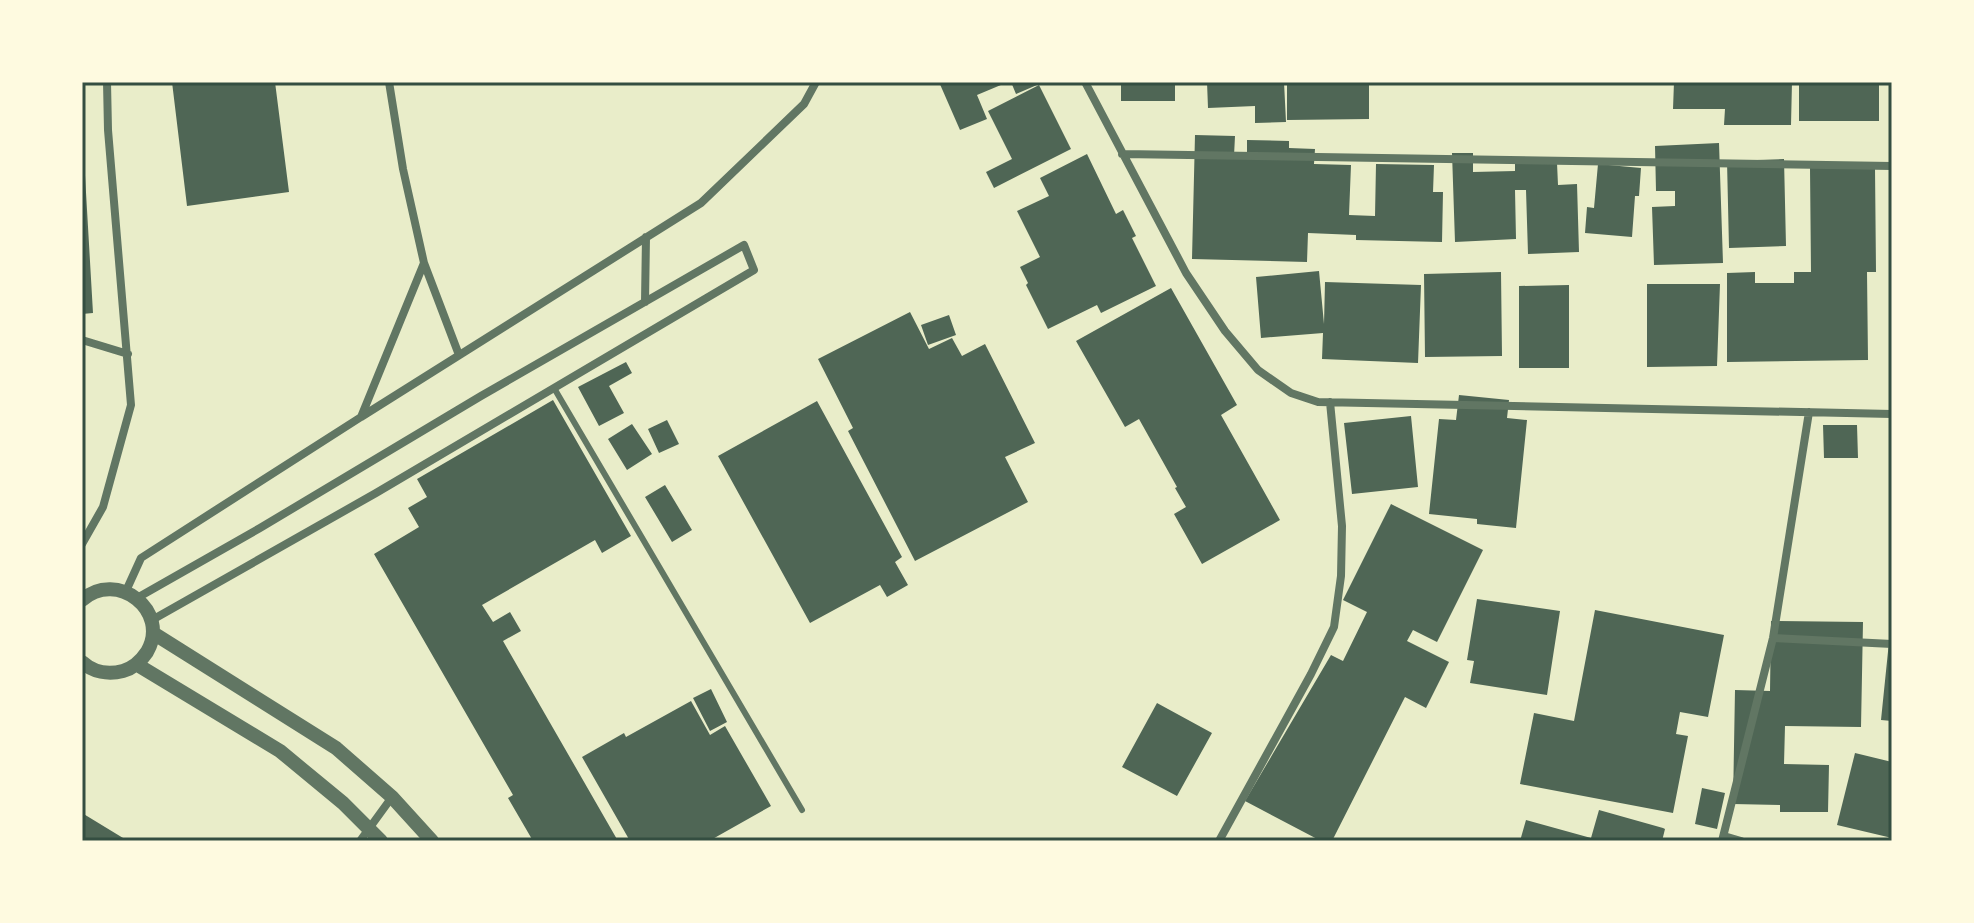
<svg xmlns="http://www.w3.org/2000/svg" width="1974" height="923" font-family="Barlow,sans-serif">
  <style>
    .building { fill: #4f6655 }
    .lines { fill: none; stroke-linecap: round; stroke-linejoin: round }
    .service { stroke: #617663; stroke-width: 6 }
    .minor { stroke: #617663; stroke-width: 8 }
    .tertiary { stroke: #617663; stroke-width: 14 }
    .neatline { fill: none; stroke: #344e41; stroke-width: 3 }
  </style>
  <rect width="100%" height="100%" fill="#e9edc9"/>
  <path class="building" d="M172 82H275L289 192 187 206Z
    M939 82H1008L977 95 987 119 960 130Z
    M1011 82H1044L1016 94Z
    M1121 82H1175V101H1121Z
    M1207 82H1284L1286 122 1255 123V106L1208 108Z
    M1287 82H1369V119L1287 120Z
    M1674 82H1792L1791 125H1724L1725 109H1673Z
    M1799 82H1879V121H1799Z
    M1039 85 1071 149 994 188 986 172 1012 159 988 111Z
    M1195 135 1235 136 1234 156 1247 157V140L1289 141V148L1315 149 1314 164 1351 165 1349 215 1375 216 1376 164 1434 165 1433 192H1443L1442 242 1356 240V235L1308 233 1307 262 1192 259Z
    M1719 143 1723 263 1654 265 1652 207 1675 206V191H1656L1655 146Z
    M1452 153H1473V172L1515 171V164L1557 163 1558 185 1577 184 1579 252 1528 254 1526 190H1515L1516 239 1455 242Z
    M1087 154 1116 214 1123 210 1136 236 1132 238 1156 286 1101 313 1097 305 1048 329 1026 285 1028 283 1020 267 1040 257 1017 211 1049 196 1040 178Z
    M82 158H84L93 313 82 314Z
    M1784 159 1786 246 1729 248 1727 161Z
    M1598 164 1641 168 1639 196H1635L1632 237 1585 233 1587 207 1594 208Z
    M1810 168H1875L1876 272H1867L1868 360 1727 362V273L1755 272V283H1794V272H1811Z
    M1319 271 1324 324 1325 282 1421 285 1418 363 1322 359 1323 333 1261 338 1256 277Z
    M1501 272 1502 356 1425 357 1424 274Z
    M1647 284H1720L1717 366 1647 367Z
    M1569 285V368H1519V286Z
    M1171 288 1237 405 1221 415 1280 520 1202 564 1174 514 1186 507 1175 488 1177 487 1139 419 1125 427 1076 341Z
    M910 312 929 349 952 338 962 356 985 344 1035 443 1005 457 1028 502 915 561 848 431 853 428 818 359Z
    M949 315 956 335 928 345 921 325Z
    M626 362 632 373 609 386 624 413 599 426 578 387Z
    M1459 395 1509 400 1507 418 1527 420 1516 528 1477 524V519L1429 514 1439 419 1456 420Z
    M553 400 631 536 602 553 595 540 482 605 493 622 510 612 521 631 503 641 618 841H533L508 798 513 795 374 554 419 527 408 508 427 497 417 479Z
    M817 401 902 557 895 562 908 585 887 597 880 585 810 623 718 456Z
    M1411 416 1418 487 1352 494 1344 423Z
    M667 420 679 444 659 453 648 429Z
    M632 424 652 454 627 470 608 439Z
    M1823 425H1857L1858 458H1824Z
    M665 485 692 530 672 542 645 497Z
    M1391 504 1483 550 1437 642 1413 630 1407 641 1449 662 1426 708 1405 697 1332 841H1321L1245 801 1331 655 1343 661 1367 612 1343 600Z
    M1477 599 1560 611 1547 695 1470 683 1474 661 1467 660Z
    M1595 610 1724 635 1708 717 1680 712 1676 734 1688 736 1673 813 1520 784 1534 713 1574 721Z
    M1771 621 1863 622 1861 727 1785 726 1784 764 1829 765 1828 812H1780V805L1733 804 1735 690 1770 691Z
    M1890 632H1892V721L1881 720Z
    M711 689 727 722 710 731 693 698Z
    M691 701 710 735 725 726 771 806 709 841H630L582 757 624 733 626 737Z
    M1157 703 1212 733 1177 796 1122 767Z
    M1855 753 1892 762V838L1837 825Z
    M1702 788 1725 793 1717 829 1695 824Z
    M1599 810 1663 828 1665 829 1662 841H1520L1526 820 1591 838Z
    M82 813 128 841H82Z"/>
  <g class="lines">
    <path class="service" d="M554 388 802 810"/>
    <path class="minor" d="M1085 82 1186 273 1225 331 1258 370 1291 393 1318 402 1892 414
      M1122 154 1892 166
      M424 263 459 355
      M645 302 646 237
      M82 340 128 354
      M361 417 701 203 804 104 816 82
      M82 544 103 507 131 405 108 130 107 82
      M126 591 141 558 361 417 424 263 403 169 389 82
      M137 598 260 528 481 396 744 245 754 270 376 493 152 620
      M1773 638 1892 644
      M1724 836 1741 841
      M360 841 392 797
      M1219 841 1311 674 1334 627 1341 576 1342 526 1330 402
      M1722 841 1773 638 1809 412"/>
    <path class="tertiary" d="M82 600C117 569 171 611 147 652 141 661 134 668 123 671 108 675 93 672 82 662
      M153 633 336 748 392 797 432 841
      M136 664 280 751 343 803 381 841"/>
  </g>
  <rect width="1974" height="923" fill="none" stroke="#fefae0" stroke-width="168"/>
  <rect x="84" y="84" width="1806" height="755" class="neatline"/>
</svg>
